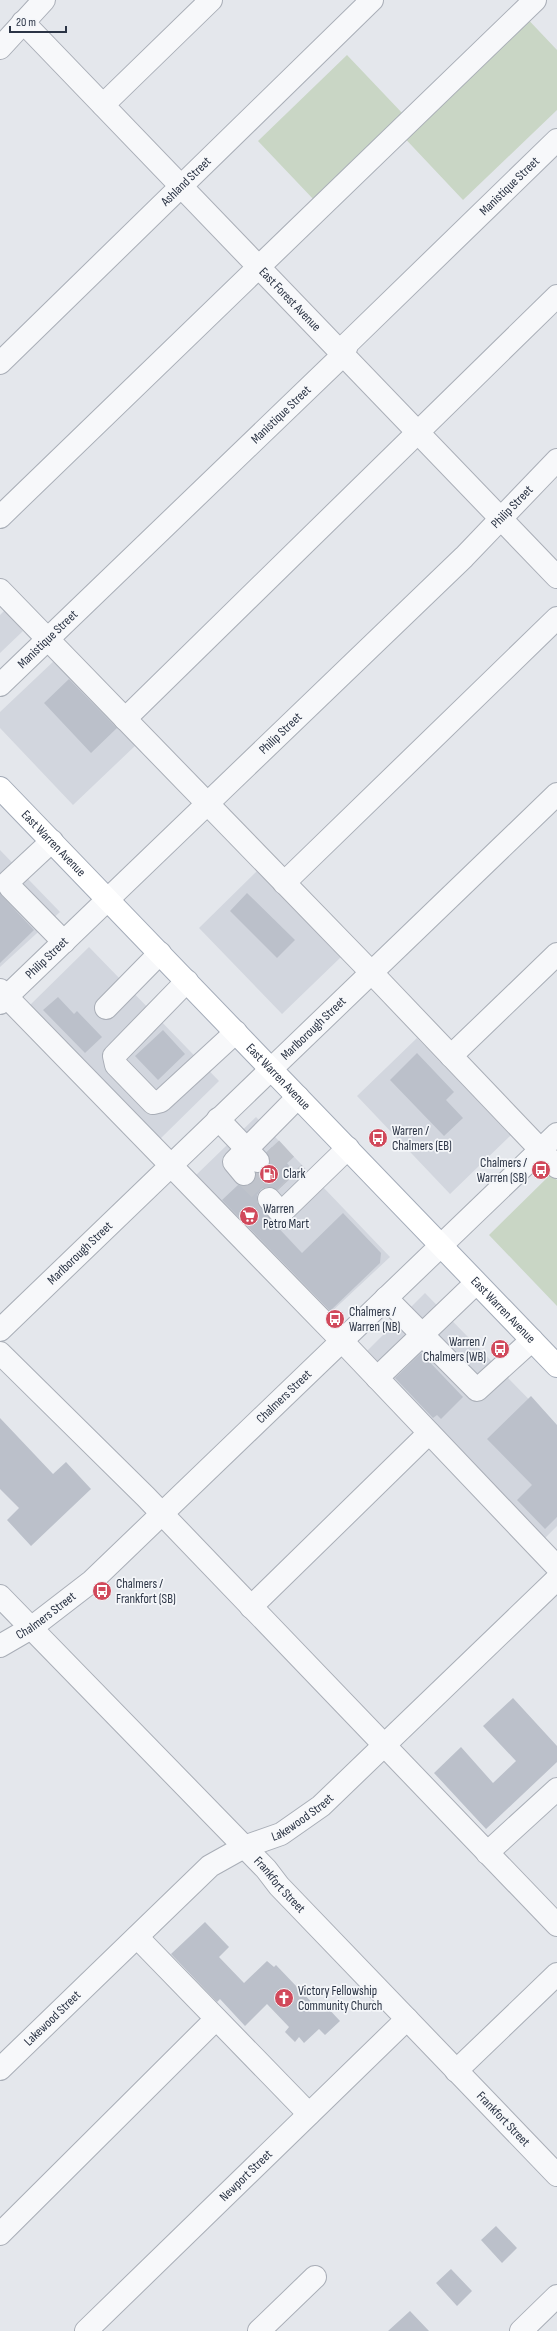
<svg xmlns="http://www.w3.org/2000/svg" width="557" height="2331" font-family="'Sofia Sans Condensed',sans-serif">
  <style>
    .built { fill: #d2d6de }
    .green { fill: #c9d6c5 }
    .building { fill: #bbc0ca }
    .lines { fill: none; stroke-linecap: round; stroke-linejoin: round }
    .minor-tunnel { stroke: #bfc3cb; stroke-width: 22; stroke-dasharray: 22 11; stroke-linecap: butt }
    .minor-casing { stroke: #a9aeb7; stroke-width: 24 }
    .major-casing { stroke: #a3abb8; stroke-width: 24 }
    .minor { stroke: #f7f8fa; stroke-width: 22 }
    .major { stroke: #fff; stroke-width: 22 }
    .labels { text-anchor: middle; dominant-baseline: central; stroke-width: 3.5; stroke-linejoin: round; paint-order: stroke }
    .street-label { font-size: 13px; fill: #2b3445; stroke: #f4f6f9 }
    .poi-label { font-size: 13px; fill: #2b3445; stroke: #f4f6f9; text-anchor: start }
  </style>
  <rect width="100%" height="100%" fill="#e4e7ec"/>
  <path class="built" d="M5 610 23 631 0 653V615Z
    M56 659 137 744 73 805 0 728V712Z
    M0 850 60 912 0 967Z
    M257 871 341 957 282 1014 199 928Z
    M89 947 219 1081 159 1140 29 1006Z
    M417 1038 511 1135 450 1194 357 1096Z
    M256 1117 390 1257 327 1316 194 1177Z
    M425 1293 557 1428V1526L542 1541 364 1354Z"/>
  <path class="green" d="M521 12 557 50V110L463 200 397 130Z
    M347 55 404 115 315 201 258 141Z
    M551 1174 557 1180V1306L489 1235Z"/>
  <path class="building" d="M69 679 117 728 91 753 44 703Z
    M247 893 295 940 277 958 230 911Z
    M0 894 34 930 0 963Z
    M58 997 74 1014 77 1011 102 1037 85 1053 43 1010Z
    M163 1030 185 1054 158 1080 135 1056Z
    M417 1053 454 1092 446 1100 463 1118 444 1136 390 1080Z
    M272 1147 296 1173 278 1190 267 1187 261 1189 257 1195V1202L272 1221 302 1253 343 1213 381 1253 380 1263 330 1311 222 1200 238 1185 246 1186 252 1184 256 1173 267 1170 270 1158 267 1152Z
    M421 1353 463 1397 441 1419 437 1415 433 1418 395 1378Z
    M531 1396 557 1425V1517L545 1529 517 1500 532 1485 487 1439Z
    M0 1418 53 1474 66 1462 91 1489 31 1546 7 1520 19 1508 0 1489Z
    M513 1698 557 1746V1762L486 1829 434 1773 461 1747 493 1783 516 1761 483 1726Z
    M205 1922 229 1947 219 1957 244 1983 267 1961 274 1967 276 1965 320 2011 326 2006 340 2021 325 2035 319 2029 304 2043 299 2037 295 2042 285 2032 289 2027 267 2004 245 2026 220 1999 217 2002 171 1954Z
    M496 2226 517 2248 502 2263 481 2240Z
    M451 2269 472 2291 457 2306 436 2283Z
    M410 2311 429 2331H388Z"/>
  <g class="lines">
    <path class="minor-tunnel" d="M271 1148 295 1174
      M258 1161 282 1186
      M244 1174 269 1199"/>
    <g class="minor-casing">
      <g id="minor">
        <path id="s1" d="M23 22 557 577"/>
        <path d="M0 48 44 0"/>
        <path d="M103 105 211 0"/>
        <path id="s2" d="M0 363 372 0"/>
        <path d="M0 517 535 0"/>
        <path d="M0 590 371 972 557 1167"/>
        <path id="s3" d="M0 685 343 355 348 343 557 140"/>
        <path d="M125 719 557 296"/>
        <path d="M52 841 9 881 10 887 64 942"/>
        <path d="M284 883 557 618"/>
        <path d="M187 981 114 1056 116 1065 153 1103 161 1101 236 1032"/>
        <path d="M0 990 342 1341 557 1567"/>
        <path id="s4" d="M0 1003 464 557 557 460"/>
        <path d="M106 1008 160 953"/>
        <path d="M451 1056 557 954"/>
        <path d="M218 1119 258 1161"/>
        <path d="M244 1174 234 1162 298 1097"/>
        <path d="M269 1199 281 1213 348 1148"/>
        <path d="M386 1298 477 1390 532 1340"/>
        <path id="s5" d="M0 1330 557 794"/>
        <path d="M0 1353 146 1497 557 1925"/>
        <path d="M377 1378 476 1283"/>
        <path id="s6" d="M0 1596 266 1869 279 1886 557 2175"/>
        <path d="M251 1607 429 1433"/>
        <path id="s7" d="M0 1646 31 1628 92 1581 557 1134"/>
        <path d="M487 1853 557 1789"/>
        <path d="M137 1937 309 2114"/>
        <path id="s8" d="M0 2069 210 1866 244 1847 281 1834 321 1806 557 1579"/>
        <path d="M456 2071 557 1974"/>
        <path d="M0 2234 216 2019"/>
        <path id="s9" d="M86 2331 407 2019"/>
        <path d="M259 2331 315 2277"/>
        <path d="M521 2331 557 2296"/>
      </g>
    </g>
    <g class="major-casing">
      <g id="major">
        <path id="s10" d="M0 788 557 1366"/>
      </g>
    </g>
    <use href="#minor" class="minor"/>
    <use href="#major" class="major"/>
  </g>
  <defs>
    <g id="bus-disc" transform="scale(1)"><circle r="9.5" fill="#d1495b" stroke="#f4f6f9"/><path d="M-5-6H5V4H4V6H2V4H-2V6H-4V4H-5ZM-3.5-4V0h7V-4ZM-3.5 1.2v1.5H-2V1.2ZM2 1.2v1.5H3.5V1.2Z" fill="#fff"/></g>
    <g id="fuel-disc" transform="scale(1)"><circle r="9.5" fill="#d1495b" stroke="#f4f6f9"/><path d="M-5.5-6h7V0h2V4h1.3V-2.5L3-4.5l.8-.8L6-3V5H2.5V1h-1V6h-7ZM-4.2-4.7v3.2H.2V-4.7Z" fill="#fff"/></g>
    <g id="supermarket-disc" transform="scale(1)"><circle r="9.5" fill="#d1495b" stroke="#f4f6f9"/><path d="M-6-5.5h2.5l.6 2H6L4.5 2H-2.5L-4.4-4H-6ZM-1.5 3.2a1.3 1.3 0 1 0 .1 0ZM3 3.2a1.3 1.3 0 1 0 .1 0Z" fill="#fff"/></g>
    <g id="church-disc" transform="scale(1)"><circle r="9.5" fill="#d1495b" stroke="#f4f6f9"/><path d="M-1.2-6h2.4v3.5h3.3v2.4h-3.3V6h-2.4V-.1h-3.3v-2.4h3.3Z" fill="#fff"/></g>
  </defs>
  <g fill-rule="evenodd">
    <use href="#bus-disc" x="378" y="1138"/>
    <use href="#bus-disc" x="541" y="1170"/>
    <use href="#fuel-disc" x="269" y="1174"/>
    <use href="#supermarket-disc" x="249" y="1216"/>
    <use href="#bus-disc" x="335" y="1319"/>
    <use href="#bus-disc" x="500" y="1349"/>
    <use href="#bus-disc" x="102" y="1591"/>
    <use href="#church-disc" x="284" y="1998"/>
  </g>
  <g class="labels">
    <g class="street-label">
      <text stroke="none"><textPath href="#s2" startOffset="260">Ashland Street</textPath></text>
      <text stroke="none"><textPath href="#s3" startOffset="714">Manistique Street</textPath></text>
      <text stroke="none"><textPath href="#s1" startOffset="385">East Forest Avenue</textPath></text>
      <text stroke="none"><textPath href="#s3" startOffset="390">Manistique Street</textPath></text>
      <text stroke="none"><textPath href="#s4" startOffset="713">Philip Street</textPath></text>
      <text stroke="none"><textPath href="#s3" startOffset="66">Manistique Street</textPath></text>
      <text stroke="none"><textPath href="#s4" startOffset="389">Philip Street</textPath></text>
      <text stroke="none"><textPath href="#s10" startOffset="77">East Warren Avenue</textPath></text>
      <text stroke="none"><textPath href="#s4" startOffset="65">Philip Street</textPath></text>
      <text stroke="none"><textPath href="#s5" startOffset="435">Marlborough Street</textPath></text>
      <text stroke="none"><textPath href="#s10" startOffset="401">East Warren Avenue</textPath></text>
      <text stroke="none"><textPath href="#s5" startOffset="111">Marlborough Street</textPath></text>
      <text stroke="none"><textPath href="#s10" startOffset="725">East Warren Avenue</textPath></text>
      <text stroke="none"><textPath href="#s7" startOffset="379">Chalmers Street</textPath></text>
      <text stroke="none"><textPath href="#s7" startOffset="55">Chalmers Street</textPath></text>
      <text stroke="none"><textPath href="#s8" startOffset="397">Lakewood Street</textPath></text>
      <text stroke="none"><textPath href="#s6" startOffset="402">Frankfort Street</textPath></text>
      <text stroke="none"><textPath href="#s8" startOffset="73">Lakewood Street</textPath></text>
      <text stroke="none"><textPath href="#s6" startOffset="726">Frankfort Street</textPath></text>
      <text stroke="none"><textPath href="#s9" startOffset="223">Newport Street</textPath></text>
    </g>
    <g class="poi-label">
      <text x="392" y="1131">Warren /<tspan x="392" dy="15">Chalmers (EB)</tspan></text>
      <text x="527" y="1163" text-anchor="end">Chalmers /<tspan x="527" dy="15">Warren (SB)</tspan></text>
      <text x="283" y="1174">Clark</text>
      <text x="263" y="1209">Warren<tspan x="263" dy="15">Petro Mart</tspan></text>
      <text x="349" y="1312">Chalmers /<tspan x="349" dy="15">Warren (NB)</tspan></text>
      <text x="486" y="1342" text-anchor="end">Warren /<tspan x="486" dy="15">Chalmers (WB)</tspan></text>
      <text x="116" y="1584">Chalmers /<tspan x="116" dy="15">Frankfort (SB)</tspan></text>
      <text x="298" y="1991">Victory Fellowship<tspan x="298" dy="15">Community Church</tspan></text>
    </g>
  </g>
  <path d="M10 26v6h56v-6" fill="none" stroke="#2b3445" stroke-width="2"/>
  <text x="16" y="26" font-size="12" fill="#2b3445" stroke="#f4f6f9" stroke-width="3" paint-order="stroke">20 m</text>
</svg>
